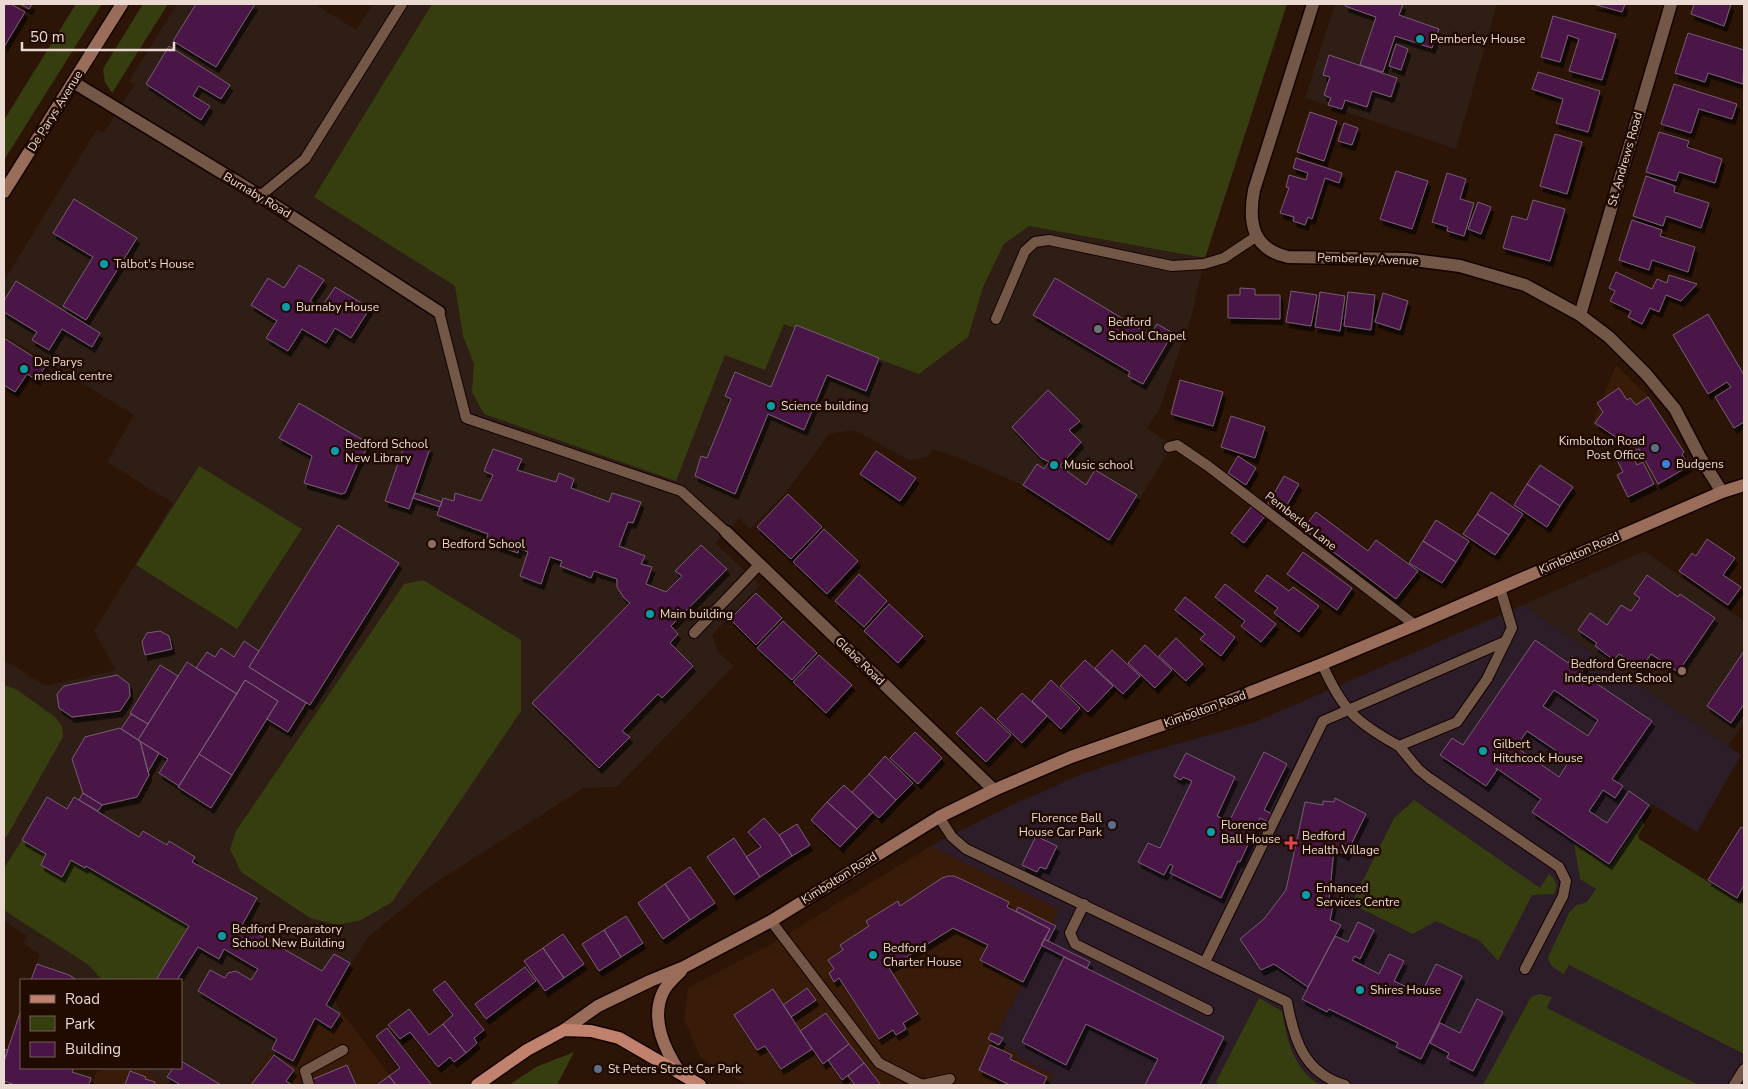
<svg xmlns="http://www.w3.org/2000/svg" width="1748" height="1089" font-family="'Nunito Sans',sans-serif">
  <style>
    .built { fill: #381b09 }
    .education { fill: #2f1e16 }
    .medical { fill: #2c1d28 }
    .green { fill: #363d0e }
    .building { fill: #491546; stroke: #765e73; fill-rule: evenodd; filter: url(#shadow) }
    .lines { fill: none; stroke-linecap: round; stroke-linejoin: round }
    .lane-casing { stroke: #130200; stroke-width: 12 }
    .street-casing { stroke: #130200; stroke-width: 15 }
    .secondary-casing { stroke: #130200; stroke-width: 15 }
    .primary-casing { stroke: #130200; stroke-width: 15 }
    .lane { stroke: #735747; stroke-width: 10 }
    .street { stroke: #735747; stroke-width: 12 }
    .secondary { stroke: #9a6d5a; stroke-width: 12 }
    .primary { stroke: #c1826d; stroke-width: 12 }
    .culture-dot { fill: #0f9aa8; stroke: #210b01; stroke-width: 2 }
    .worship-dot { fill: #6b7280; stroke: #210b01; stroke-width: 2 }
    .service-dot { fill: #5c6f8a; stroke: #210b01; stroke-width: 2 }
    .shop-dot { fill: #3f7fe0; stroke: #210b01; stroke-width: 2 }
    .education-dot { fill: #8d6e63; stroke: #210b01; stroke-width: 2 }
    .health-dot { fill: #e0444e; stroke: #210b01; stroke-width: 2 }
    .labels { text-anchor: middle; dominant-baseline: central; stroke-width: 5; stroke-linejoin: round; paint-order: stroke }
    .poi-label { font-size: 12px; fill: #eadad1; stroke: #210b01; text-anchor: start }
    .street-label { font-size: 12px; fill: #eadad1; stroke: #210b01 }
  </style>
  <defs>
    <filter id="shadow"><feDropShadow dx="3" dy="5.5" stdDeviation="0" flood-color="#0009"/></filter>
  </defs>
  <rect width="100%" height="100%" fill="#2c1507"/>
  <path class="built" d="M1616 365 1647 395 1694 466 1658 486 1639 451 1632 453 1628 447 1592 424Z
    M931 846 1060 910 996 1035 1003 1038 1017 1053 1016 1057 1053 1075 1048 1085H747L701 1058 684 1019 688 988 768 946Z
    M343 1014 397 1085H247L270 1052 315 1022 332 1031Z
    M102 1068H144L162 1080V1085H92L96 1073 100 1071Z"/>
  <path class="education" d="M177 4H315L356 30 373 4H1287L1205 258 1191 317 1159 410 1147 428 1168 442 1169 451 1111 545 1018 483 955 456 932 449 927 457 909 460 854 430 829 434 786 492 750 529 739 518 715 543 760 585 712 635 718 652 734 666 617 787 583 788 432 885 368 937 332 996 343 1014 332 1031 315 1022 292 1065 270 1052 247 1085H162V1080L144 1068H181V980H31L40 954 23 943 27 936 4 921V660L46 686 116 670 94 631 173 503 107 462 134 415 4 335V281L97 129 104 133 134 85 129 81Z
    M1335 4H1497L1456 149 1305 98Z
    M1644 551 1744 621V722L1728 746 1523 605Z"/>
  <path class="medical" d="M1523 605 1741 755 1697 832 1652 804 1642 819 1644 825 1638 835 1639 839 1744 904V1085H1048L1053 1075 1016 1057 1017 1053 999 1045 1002 1039 996 1036 1059 910 931 846 1010 806 1082 774 1144 753 1253 723Z"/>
  <path class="green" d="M76 4H102L4 160V120Z
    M143 4H168L112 93 105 82 103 69Z
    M432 4H1287L1205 258 1029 226 1004 244 983 287 968 337 919 374 784 324 765 370 725 355 676 481 484 414 472 392 474 364 463 336 455 286 314 197Z
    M199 466 302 529 237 629 136 565Z
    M423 580 521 640V711L392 902 361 920 338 925 310 918 241 872 230 849 236 831 404 584Z
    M4 685 16 689 55 717 62 726 63 737 7 836 4 838Z
    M1414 800 1540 888 1549 874 1553 877 1557 886 1554 894 1532 895 1498 961 1480 941 1436 921 1413 934 1351 904 1394 818Z
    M1642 819 1644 825 1638 835 1639 839 1744 904V1054L1569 965 1564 974C1556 969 1549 966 1548 957L1569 913 1575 906 1587 902 1596 889 1580 879 1574 843 1609 867Z
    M22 840 46 854 41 865 61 877 71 860 84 868 86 866 189 926 156 980H102L90 966 4 910V868Z
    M1539 994 1552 997 1547 1008 1699 1085H1483L1531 997Z
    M1259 998 1282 1011C1287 1039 1293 1069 1320 1085H1221L1216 1082Z
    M574 1052 557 1085H509L536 1067Z"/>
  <path class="building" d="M4 4H11L25 12 4 47Z
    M20 4H32L29 9Z
    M196 4H255L216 67 173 41Z
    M1346 4H1403L1399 15 1439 29 1432 48 1395 36 1383 72 1360 65 1376 17 1345 6Z
    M1593 4H1625L1622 12Z
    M1694 4H1731L1724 26 1691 14Z
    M1553 16 1616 34 1602 80 1569 71 1579 39 1568 35 1560 62 1541 57Z
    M1688 33 1744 50 1743 84 1708 73 1705 82 1675 73Z
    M1396 44 1408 49 1401 70 1389 66Z
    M169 46 230 85 221 99 199 86 193 96 210 106 201 120 146 84Z
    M1329 55 1397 78 1391 97 1372 91 1367 107 1345 100 1342 109 1328 105 1331 98 1324 95 1330 77 1323 75Z
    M1538 72 1600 91 1588 132 1556 123 1563 99 1532 89Z
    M1674 84 1737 104 1732 119 1699 109 1691 133 1661 124Z
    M1310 112 1337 121 1324 161 1297 152Z
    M1344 123 1358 128 1352 145 1338 141Z
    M1659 132 1689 141 1687 147 1722 159 1715 183 1679 172 1676 181 1646 172Z
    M1555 134 1582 142 1567 194 1540 186Z
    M1296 158 1342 173 1339 183 1325 178 1312 219 1308 217 1305 225 1293 221 1294 217 1280 213 1289 188 1286 187 1289 175 1306 180 1308 173 1293 168Z
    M1396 171 1428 181 1412 229 1380 219Z
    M1447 173 1466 179 1460 199 1474 203 1464 236 1447 231 1448 227 1432 222Z
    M1646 176 1675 186 1674 192 1709 203 1701 228 1666 216 1663 226 1633 216Z
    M74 199 137 238 86 320 63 306 93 257 53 233Z
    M1533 200 1565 209 1550 261 1503 248 1512 216 1527 220Z
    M1478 202 1491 207 1481 234 1468 229Z
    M1632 220 1662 230 1660 236 1695 247 1688 272 1652 260 1649 270 1619 260Z
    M299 265 324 280 310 301 321 308 335 287 370 308 351 338 335 328 326 343 302 329 288 351 266 338 277 321 251 305 268 278 284 288Z
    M1616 272 1652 289 1657 279 1667 283 1669 275 1697 284 1681 301 1666 295 1659 312 1650 308 1642 324 1628 317 1631 311 1610 301 1615 291 1609 288Z
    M1055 278 1150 335 1157 324 1173 333 1143 384 1128 376 1130 372 1033 315Z
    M16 281 100 333 92 347 62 329 49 350 32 340 37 332 4 312V301Z
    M1240 288 1255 289V295H1280V319L1228 318V295H1240Z
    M1291 291 1317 295 1311 326 1286 322Z
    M1320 292 1345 296 1340 331 1315 327Z
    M1348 292 1375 295 1371 330 1344 326Z
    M1383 293 1408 301 1400 330 1375 322Z
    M1708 314 1744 375V422L1734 428 1715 397 1731 387 1727 382 1708 394 1673 335Z
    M796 325 879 358 866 391 827 375 804 430 768 414 735 494 695 476 701 456 707 458 731 399 725 396 735 372 771 387Z
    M4 338 46 365 37 380 27 374 15 392 4 385Z
    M1180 380 1223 392 1213 426 1171 414Z
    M1619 388 1627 400 1630 398 1636 405 1648 397 1684 452 1682 454 1689 466 1658 484 1639 449 1633 452 1629 446 1595 423 1603 412 1597 403Z
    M1048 390 1080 421 1069 430 1081 442 1060 466 1086 485 1095 470 1137 495 1109 540 1023 485 1037 464 1044 469 1049 462 1041 458 1012 427Z
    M299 403 365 441 368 447 358 463 345 493 341 494 304 483 312 456 279 438Z
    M1231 416 1265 427 1255 458 1221 447Z
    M406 440 430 448 409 509 385 501Z
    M493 449 522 459 517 470 556 482 559 473 574 479 571 488 609 502 612 493 641 502 633 523 628 522 619 546 645 556 641 564 652 567 646 584 666 592 682 576 675 571 701 545 727 569 671 626 678 634 670 643 693 666 662 698 658 694 622 731 630 737 599 768 532 703 630 603 624 598 617 587V579L594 571 591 578 560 566 562 561 550 557 541 584 520 576 528 552 519 548 518 553 486 542 488 534 437 515 443 498 454 501 455 493 481 501 493 475 484 471Z
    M1629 449 1637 465 1643 462 1654 484 1628 497 1617 475 1623 472 1615 456Z
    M876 451 916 478 900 501 860 474Z
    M1238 456 1256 468 1246 485 1228 473Z
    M1540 465 1573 487 1560 506 1527 484Z
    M1284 476 1299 484 1283 512 1268 504Z
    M1527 484 1560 506 1547 527 1514 505Z
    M1491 492 1523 514 1509 535 1477 514Z
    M415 493 442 502 440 507 413 498Z
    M788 494 822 527 791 559 757 527Z
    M1252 506 1265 516 1244 543 1231 533Z
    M1316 512 1368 551 1376 540 1418 571 1396 599 1303 529Z
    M1477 514 1509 535 1495 555 1463 534Z
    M1436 520 1469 541 1456 562 1423 541Z
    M338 525 399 563 310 705 249 667Z
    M824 529 858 561 827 594 793 562Z
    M1707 539 1735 558 1723 575 1741 587 1728 605 1679 571 1692 553 1696 556Z
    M1423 541 1456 562 1442 583 1409 563Z
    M1303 552 1352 588 1337 610 1287 574Z
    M859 574 887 601 864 627 835 601Z
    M1267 575 1289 591 1293 587 1319 606 1299 632 1274 613 1278 608 1255 591Z
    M1647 575 1678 597 1680 594 1715 618 1678 672 1651 654 1641 669 1619 654 1614 660 1595 646 1597 643 1578 630 1590 613 1607 625 1621 605 1631 611 1640 598 1634 594Z
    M1225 584 1276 624 1261 642 1241 626 1245 621 1215 597Z
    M756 593 782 618 756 645 730 619Z
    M1185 597 1235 637 1221 656 1200 639 1205 634 1175 610Z
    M889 604 923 636 898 663 864 631Z
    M783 621 817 653 792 680 757 648Z
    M160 631 169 636 172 649 145 655 142 642 147 633Z
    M1176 638 1203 664 1186 681 1159 656Z
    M1535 640 1568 663 1572 656 1586 665 1581 673 1652 721 1612 779 1623 786 1615 798 1603 790 1589 811 1607 823 1629 791 1649 805 1609 864 1532 812 1541 799 1496 768 1497 770 1486 786 1440 755 1452 738 1463 745ZM1554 690 1598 720 1588 736 1543 706ZM1527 731 1570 760 1559 777 1516 747Z
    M244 641 259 651 249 667 306 703 288 732 267 719 278 701 245 680 237 694 196 668 207 652 215 657 221 648 234 657Z
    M1145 645 1172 670 1155 688 1128 663Z
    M1112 650 1140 676 1123 694 1095 668Z
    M1744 651V704L1731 723 1707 706Z
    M819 655 852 685 826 713 793 682Z
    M1085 660 1113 686 1088 712 1060 686Z
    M187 662 237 694 179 786 159 773 168 759 138 740Z
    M160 665 178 676 148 724 130 713Z
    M117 675 129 684 130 696 120 711 72 717 59 708 57 694 64 686Z
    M245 680 278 701 232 775 199 754Z
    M1051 680 1080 708 1061 729 1032 701Z
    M1022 693 1047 716 1022 743 997 719Z
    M981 707 1011 735 986 762 956 733Z
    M131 714 148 724 138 740 121 729Z
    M120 728 140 741 149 775 137 797 102 805 83 793 72 759 85 737Z
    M915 732 942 758 918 784 890 758Z
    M140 741 159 753 148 772Z
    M1264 752 1287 764 1264 810 1272 814 1268 822 1260 818 1240 862 1238 861 1221 898 1170 873 1173 866 1170 864 1164 875 1138 862 1148 843 1160 848 1192 781 1183 777 1181 780 1174 776 1186 753 1235 777 1217 816 1229 822Z
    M199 754 232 775 211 808 178 787Z
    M885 756 913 783 896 800 869 774Z
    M869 774 896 800 879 818 852 792Z
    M844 785 873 812 857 829 827 802Z
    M83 793 102 805 98 811 79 800Z
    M47 797 67 809 74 797 139 837 143 831 167 845 169 841 195 857 192 862 257 898 242 925 322 971 334 954 350 963 326 1005 340 1014 331 1028 315 1018 293 1061 272 1049 277 1039 198 991 210 970 225 978 228 973 236 971 251 980 258 969 224 949 219 959 198 947 177 980H156L189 926 86 866 85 868 71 860 62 877 41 865 46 854 22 840Z
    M1335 798 1366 814 1346 855 1334 849 1329 900 1334 901 1330 920 1341 925 1308 987 1274 964 1261 970 1240 939 1264 919 1286 890 1305 802 1323 805V801L1334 802Z
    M827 802 857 829 840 847 811 820Z
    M764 818 779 835 792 856 760 877 746 857 761 847 748 832Z
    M797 824 810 845 792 856 779 835Z
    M1741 827 1744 829V885L1737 898 1708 880Z
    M1036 836 1057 846 1046 869 1040 867 1037 872 1022 865Z
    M734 838 760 877 734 895 707 857Z
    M690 867 715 903 690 920 665 884Z
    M948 876H954L961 879 1009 902 1007 907 1050 929 1023 982 980 960 988 945 953 928 889 968 918 1014 903 1023 906 1029 896 1035 893 1030 879 1039 839 978 834 982 829 973 834 969 828 960 843 950 840 945 869 926 866 921 898 901 900 906 942 878Z
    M665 884 690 920 663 939 638 903Z
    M1018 907 1056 926 1048 941 1044 939 1050 929 1016 911Z
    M626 916 643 943 621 957 604 930Z
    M1358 922 1374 930 1360 959 1355 956 1352 960 1379 974 1389 954 1404 961 1394 981 1421 994 1436 964 1462 976 1421 1059 1396 1047 1398 1043 1329 1009 1327 1012 1302 999 1335 936 1348 942Z
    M604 930 621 957 599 971 582 944Z
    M563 934 584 964 564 978 543 948Z
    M1044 939 1090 962 1087 968 1041 945Z
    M543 948 564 978 545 991 524 961Z
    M1064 957 1224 1037 1200 1085H1145L1158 1059 1086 1024 1066 1065 1022 1042Z
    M37 964 69 975 77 980H31Z
    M525 967 536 981 486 1019 475 1004Z
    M445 981 484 1030 474 1038 477 1043 466 1053 443 1024 453 1015 433 990Z
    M807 988 816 1000 791 1017 783 1005Z
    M773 989 812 1049 781 1069 765 1046 757 1050 734 1015Z
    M1477 999 1503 1012 1473 1071 1447 1058 1449 1053 1430 1043 1440 1023 1460 1033Z
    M409 1009 429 1035 443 1024 466 1053 454 1062 450 1057 438 1067 410 1032 400 1039 388 1025Z
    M21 1010V1068H74L72 1072 91 1078 89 1085H15L4 1081V1061Z
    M826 1013 849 1044 823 1064 800 1031Z
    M387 1028 431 1084 430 1085H396L389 1076 400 1068 376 1036Z
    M991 1033 1003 1038 999 1045 988 1039Z
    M849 1044 864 1063 842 1080 828 1060Z
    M990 1045 1012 1055 1010 1059 1047 1077 1043 1085H1010L979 1070Z
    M4 1049 8 1050 4 1061Z
    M274 1055 294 1070 286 1081 292 1085H251Z
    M181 1061 221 1085H181L167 1077 173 1068H181Z
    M864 1063 881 1085H855L848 1076Z
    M347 1065 356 1085H314L311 1080Z
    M130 1071 146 1077 145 1079 155 1082 154 1085H125Z
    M389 1076 396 1085H377Z"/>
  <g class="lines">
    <g class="lane-casing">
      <path id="lane" d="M260 196 305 159 402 4
        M439 312 466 418 681 491 726 532
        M996 319 1025 251 1035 242 1049 240 1172 266 1204 264 1224 258 1257 236
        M1169 447 1177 445 1208 466 1415 625
        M694 633 759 565
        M1322 664C1342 709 1355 722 1399 746L1457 722 1487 679 1512 628 1500 588
        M1399 746 1418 769 1429 778 1559 867 1566 881 1563 896 1525 969
        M939 817 952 837 966 849 1287 1002C1294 1040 1304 1073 1345 1085
        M1084 904 1070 933 1075 944 1208 1010
        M771 921 879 1063 922 1085 950 1079
        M1205 962 1323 721 1506 641
        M309 1085 305 1071 343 1050
        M1734 1085 1744 1069"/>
    </g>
    <g class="street-casing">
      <path id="street" d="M1313 4 1254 190C1248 222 1252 249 1288 257L1406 259 1460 266 1525 285 1580 315 1609 337 1646 374 1675 409 1700 457 1722 492
        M73 82 260 196 439 312
        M1580 315 1671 4
        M726 532 994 790"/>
    </g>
    <g class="secondary-casing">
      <path id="secondary" d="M4 192 122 4
        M564 1030 598 1006 650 981 684 967 771 921 939 817 994 790 1071 757 1213 707 1322 664 1415 625 1722 492 1744 485
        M680 1073C665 1050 650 1020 663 992 667 984 675 977 681 971"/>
    </g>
    <g class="primary-casing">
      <path id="primary" d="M477 1085 527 1050 564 1030 591 1031 619 1038 700 1085"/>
    </g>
    <use href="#lane" class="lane"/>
    <use href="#street" class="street"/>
    <use href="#secondary" class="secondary"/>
    <use href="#primary" class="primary"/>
  </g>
  <g class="culture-dot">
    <circle cx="1420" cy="39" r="5"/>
    <circle cx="104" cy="264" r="5"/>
    <circle cx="286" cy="307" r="5"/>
    <circle cx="24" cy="369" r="5"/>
    <circle cx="771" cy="406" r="5"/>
    <circle cx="335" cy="451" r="5"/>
    <circle cx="1054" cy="465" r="5"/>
    <circle cx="650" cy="614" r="5"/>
    <circle cx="1483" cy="751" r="5"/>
    <circle cx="1211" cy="832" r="5"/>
    <circle cx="1306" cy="895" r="5"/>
    <circle cx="222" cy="936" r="5"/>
    <circle cx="873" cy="955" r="5"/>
    <circle cx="1360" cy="990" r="5"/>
  </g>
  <circle class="worship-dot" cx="1098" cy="329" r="5"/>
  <g class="service-dot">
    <circle cx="1655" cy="448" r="5"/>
    <circle cx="1112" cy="825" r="5"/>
    <circle cx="598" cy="1069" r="5"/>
  </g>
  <circle class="shop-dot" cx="1666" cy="464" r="5"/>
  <g class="education-dot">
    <circle cx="432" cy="544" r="5"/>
    <circle cx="1682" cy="671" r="5"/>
  </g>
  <path class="health-dot" d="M1288.5 835.5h5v5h5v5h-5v5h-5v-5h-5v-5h5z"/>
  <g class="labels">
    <g class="poi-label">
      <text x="1430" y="39">Pemberley House</text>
      <text x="114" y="264">Talbot's House</text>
      <text x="296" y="307">Burnaby House</text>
      <text x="1108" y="322">Bedford<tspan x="1108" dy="14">School Chapel</tspan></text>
      <text x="34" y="362">De Parys<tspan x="34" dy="14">medical centre</tspan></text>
      <text x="781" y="406">Science building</text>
      <text x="1645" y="441" text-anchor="end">Kimbolton Road<tspan x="1645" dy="14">Post Office</tspan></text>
      <text x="345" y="444">Bedford School<tspan x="345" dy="14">New Library</tspan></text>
      <text x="1676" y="464">Budgens</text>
      <text x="1064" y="465">Music school</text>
      <text x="442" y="544">Bedford School</text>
      <text x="660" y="614">Main building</text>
      <text x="1672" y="664" text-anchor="end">Bedford Greenacre<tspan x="1672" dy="14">Independent School</tspan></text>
      <text x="1493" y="744">Gilbert<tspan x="1493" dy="14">Hitchcock House</tspan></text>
      <text x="1102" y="818" text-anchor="end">Florence Ball<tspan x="1102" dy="14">House Car Park</tspan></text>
      <text x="1221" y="825">Florence<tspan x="1221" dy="14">Ball House</tspan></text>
      <text x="1302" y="836">Bedford<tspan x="1302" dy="14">Health Village</tspan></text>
      <text x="1316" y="888">Enhanced<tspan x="1316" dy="14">Services Centre</tspan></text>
      <text x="232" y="929">Bedford Preparatory<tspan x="232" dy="14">School New Building</tspan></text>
      <text x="883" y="948">Bedford<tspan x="883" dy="14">Charter House</tspan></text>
      <text x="1370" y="990">Shires House</text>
      <text x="608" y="1069">St Peters Street Car Park</text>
    </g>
    <g class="street-label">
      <text transform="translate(55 111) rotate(-58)">De Parys Avenue</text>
      <text transform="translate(1625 159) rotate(-74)">St. Andrews Road</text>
      <text transform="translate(257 195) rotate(31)">Burnaby Road</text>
      <text transform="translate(1368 259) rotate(2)">Pemberley Avenue</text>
      <text transform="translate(1301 521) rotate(38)">Pemberley Lane</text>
      <text transform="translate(1579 553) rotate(-24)">Kimbolton Road</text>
      <text transform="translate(860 661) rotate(44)">Glebe Road</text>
      <text transform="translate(1205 709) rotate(-20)">Kimbolton Road</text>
      <text transform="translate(839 878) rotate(-32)">Kimbolton Road</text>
    </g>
  </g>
  <rect width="1748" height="1089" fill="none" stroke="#eadad1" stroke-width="10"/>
  <rect x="20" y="979" width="162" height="90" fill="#210b01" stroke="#715e54"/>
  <rect x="30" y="995" width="25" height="8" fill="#c1826d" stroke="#715e54"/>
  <text x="65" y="1004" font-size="15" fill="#eadad1">Road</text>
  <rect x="30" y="1016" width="25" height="15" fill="#363d0e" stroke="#715e54"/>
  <text x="65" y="1029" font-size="15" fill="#eadad1">Park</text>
  <rect x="30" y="1042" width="25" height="15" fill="#491546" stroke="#715e54"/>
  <text x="65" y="1054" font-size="15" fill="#eadad1">Building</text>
  <path d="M22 42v8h152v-8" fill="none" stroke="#eadad1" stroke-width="2.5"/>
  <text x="30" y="42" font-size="15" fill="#eadad1" stroke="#210b01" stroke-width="4" paint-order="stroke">50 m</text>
</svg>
